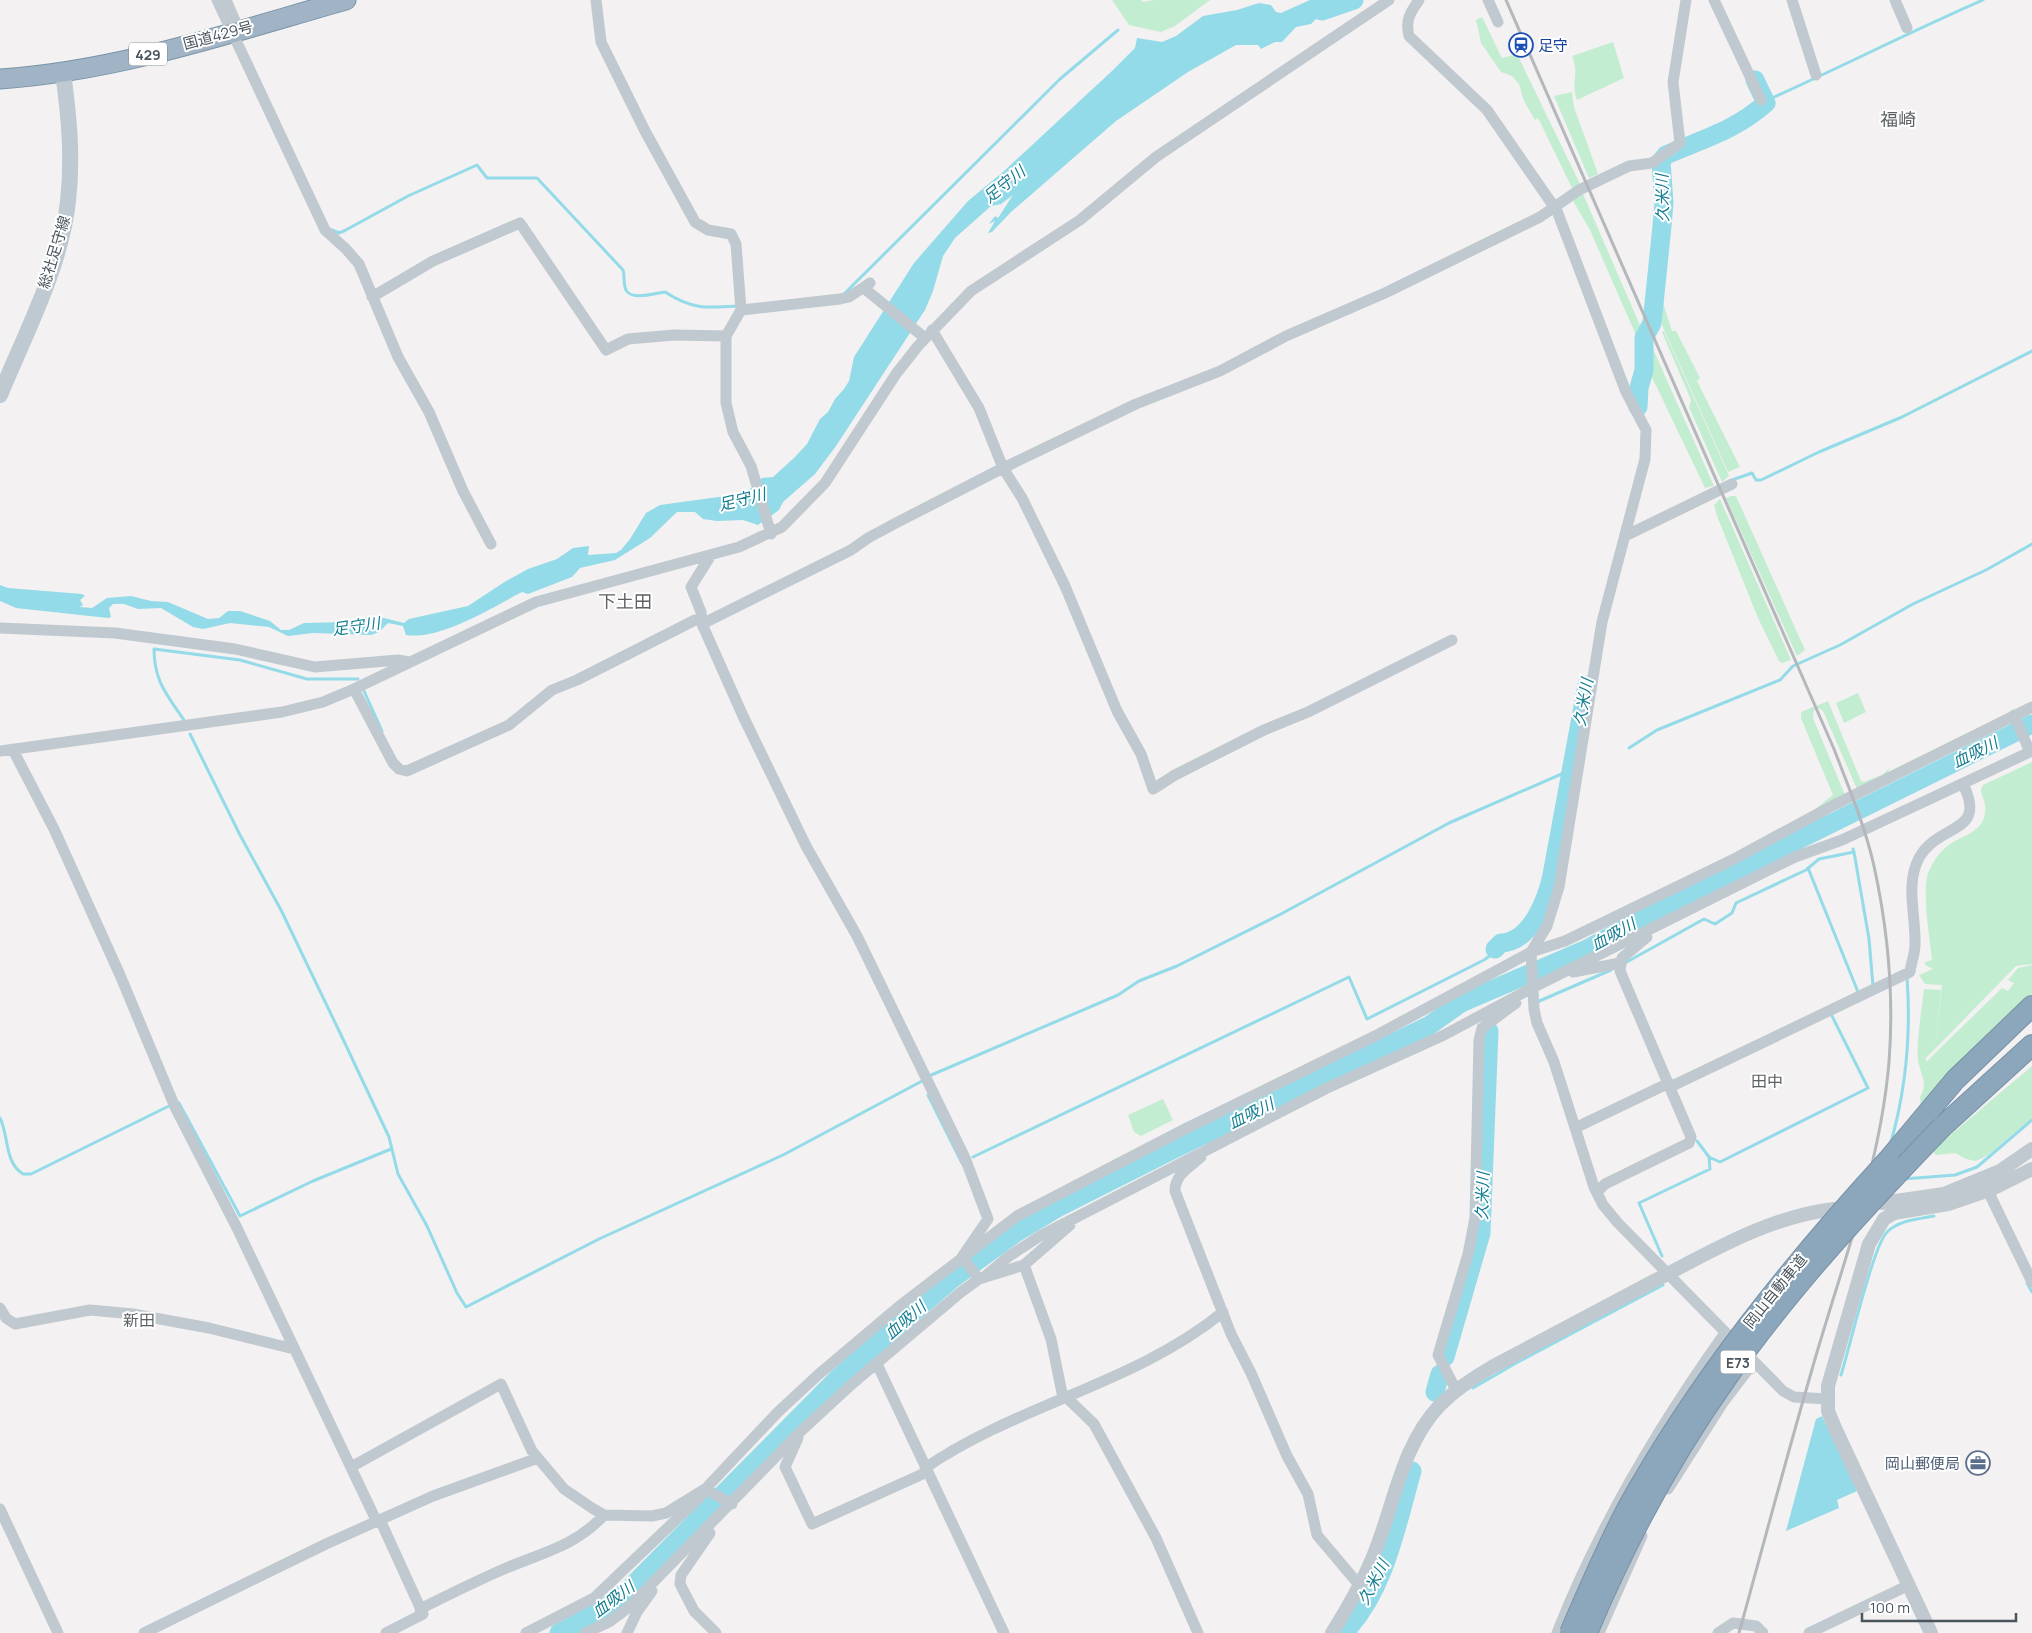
<svg xmlns="http://www.w3.org/2000/svg" width="2032" height="1633" font-family="Manrope,'Noto Sans JP',sans-serif">
  <style>
    .green { fill: #c3edd1 }
    .water { fill: #93dbe8 }
    .lines { fill: none; stroke-linecap: round; stroke-linejoin: round }
    .stream { stroke: #93dbe8; stroke-width: 3 }
    .river { stroke: #93dbe8; stroke-width: 19 }
    .trunk-casing { stroke: #7792a8; stroke-width: 21 }
    .motorway-casing { stroke: #7792a8; stroke-width: 22 }
    .minor { stroke: #c0c9cf; stroke-width: 11 }
    .tertiary { stroke: #c0c9cf; stroke-width: 14 }
    .secondary { stroke: #bec9d1; stroke-width: 16 }
    .trunk { stroke: #a0b4c5; stroke-width: 19 }
    .motorway { stroke: #8ca6bc; stroke-width: 20 }
    .rail { stroke: #b4b7bb; stroke-width: 3 }
    .motorway-bridge-casing { stroke: #7792a8; stroke-width: 22; stroke-linecap: butt }
    .motorway-bridge { stroke: #8ca6bc; stroke-width: 20 }
    .labels { text-anchor: middle; dominant-baseline: central; stroke-width: 4; stroke-linejoin: round; paint-order: stroke }
    .shield { fill: #fff; stroke: #80888e; stroke-width: 1 }
    .shield-label { font-size: 14px; font-weight: bold; fill: #4a555e }
    .street-label { font-size: 15px; fill: #4a555e; stroke: #fff }
    .transit-label { font-size: 15px; fill: #164399; stroke: #fff; text-anchor: start }
    .service-label { font-size: 15px; fill: #4e5e75; stroke: #fff; text-anchor: end }
    .water-label { font-size: 16px; font-style: italic; fill: #147d90; stroke: #fff }
    .neighbourhood-label { font-size: 16px; fill: #5e6266; stroke: #fff }
    .quarter-label { font-size: 18px; fill: #5e6266; stroke: #fff }
  </style>
  <rect width="100%" height="100%" fill="#f3f1f1"/>
  <path class="green" d="M1112 0H1141L1143 2 1154 0H1210L1175 26 1161 32 1129 25Z
    M1482 17 1502 58 1517 54 1580 184 1572 188 1541 124 1538 118 1535 120 1524 101 1519 84 1512 76 1501 72 1481 43 1476 20Z
    M1613 42 1624 78 1577 100C1570 82 1580 76 1572 56Z
    M1572 92 1574 107 1598 174 1589 178 1554 96Z
    M1583 194 1642 330 1639 342 1590 230 1572 199Z
    M1660 294 1672 331H1676L1700 378 1697 381 1740 467 1728 472 1658 316Z
    M1664 331 1729 476 1722 482 1689 407 1691 400 1662 332Z
    M1649 340 1714 486 1705 488 1649 371C1650 360 1646 349 1649 340Z
    M1731 496H1736L1805 650 1797 656 1726 498Z
    M1720 499 1791 660 1782 663 1779 661 1758 618 1717 516 1714 505Z
    M1858 693 1866 712 1844 723 1836 703Z
    M1828 701 1861 781 1863 782 1882 775 1890 768 1887 774 1857 789 1823 711 1819 708 1814 710 1813 718 1845 795 1805 817 1833 795 1801 718V712Z
    M2032 762V964L2016 966 1935 1049 1942 985 1925 984 1919 975 1933 969 1925 965V962L1932 960C1930 939 1921 888 1929 871 1934 860 1940 851 1950 844 1967 834 1988 830 1985 804 1984 799 1981 795 1981 789L1983 785Z
    M2032 965V994L1921 1107 1920 1097C1929 1083 1920 1074 1918 1060 1916 1045 1922 1006 1924 989L1941 990 1935 1049 1925 1059 1927 1061 2002 988 2008 991 2014 983 2008 980 2018 968Z
    M2032 1066V1118L1988 1155 1976 1161 1966 1159 1955 1153 1936 1155 1933 1152 1935 1148Z
    M1163 1099 1173 1120 1141 1136 1134 1132 1128 1115Z"/>
  <path class="water" d="M1310 0H1349C1343 12 1328 22 1316 19L1311 24 1296 27 1282 42H1275L1261 49 1258 45H1236L1188 72 1116 121 1011 212 992 232 988 233 995 221 989 224 995 216 998 218 1013 195 1001 204 991 206 955 238 943 256 933 291 925 310 836 446 815 474 783 502 779 510 758 525 743 520 717 521 703 519 695 512H677L650 538 615 560 580 568 572 577 528 594 522 592C491 608 441 640 406 635L403 626 388 623 379 632 371 635 313 633 288 636 269 627 230 623 203 629 193 627 161 608 138 609 124 604H113L109 608 111 617 108 618 16 608 0 601V585L8 588 82 594 85 596 80 600 83 605 80 607 92 608 107 598 131 596 151 601 168 602 208 619 219 618 228 611H240L270 621 281 630H289L304 623 347 622 365 617 384 618 404 623 409 619 468 606 506 581 528 569 557 559 573 548 589 546 588 555 616 553 621 550 630 539 646 513 660 505 733 495 752 488 762 478 773 477 795 457 807 444 820 419 828 412 835 399 844 389 849 381 854 357 914 263 968 201 1003 172 1112 71 1135 48 1137 38 1162 42 1176 36 1203 16 1237 10 1259 3 1271 5 1276 12 1281 13Z
    M1822 1416 1857 1491 1837 1500 1839 1508 1786 1531 1816 1419Z"/>
  <g class="lines">
    <path class="stream" d="M1766 103 1772 98C1843 66 1912 31 1983 0
      M332 230 339 233 344 231 408 196 477 165 487 178H537L623 270C625 276 623 284 626 290 631 301 656 293 665 292 693 310 707 308 739 306
      M844 294 1060 79 1118 30
      M1732 480 1752 473 1756 480H1761L1819 452 1902 417 2032 351
      M364 691 382 731
      M184 720C167 695 154 681 154 649L240 660 307 679H358
      M190 734 240 835 281 910 342 1037 389 1137 398 1174 427 1226 457 1293 466 1307 599 1239 783 1155 924 1080
      M1629 748 1657 730 1780 680 1793 666 1840 645 1913 604 1986 570 2032 544
      M1841 818 1842 821
      M1854 852 1869 939 1873 986
      M1808 868 1858 992
      M1625 963 1704 919 1715 924 1732 913 1736 903 1806 870 1819 859 1854 852 1853 849
      M1537 1002 1611 970
      M1488 1034 1491 1026
      M929 1076 1118 995 1139 981 1177 966 1281 914 1449 823 1573 769
      M928 1095 962 1163
      M177 1103H179L240 1216 313 1181 391 1149
      M0 1118C9 1136 4 1162 23 1174H31L171 1105
      M1891 1142C1906 1089 1911 1032 1907 977
      M973 1157 1349 977 1367 1019 1484 960 1509 942
      M1709 1157 1720 1162 1868 1088 1831 1014
      M1903 1179 1955 1175 1977 1167 2032 1120
      M1662 1256 1639 1203 1710 1169 1709 1157 1697 1141
      M2027 1283 2032 1292
      M1841 1375C1849 1350 1873 1246 1887 1232 1899 1220 1918 1219 1934 1216
      M1473 1388 1516 1363 1663 1285"/>
    <path class="river" d="M1322 11 1354 0
      M1638 407 1639 388 1644 370V338L1652 323 1662 226 1664 203 1661 161 1666 155C1703 139 1736 130 1766 103L1755 80
      M1495 949 1501 943C1531 942 1547 899 1552 875L1587 685
      M1445 1357 1481 1233 1489 1031
      M1435 1392 1440 1374
      M559 1633 601 1611 628 1590 839 1377 952 1279 1017 1232 1057 1208 1168 1152 1430 1025 1461 1003 1587 949 1661 908 2032 724
      M1344 1633C1385 1590 1396 1527 1412 1471"/>
    <g class="trunk-casing">
      <path id="trunk" d="M0 79C118 71 233 32 346 0"/>
    </g>
    <g class="motorway-casing">
      <path id="motorway" d="M1942 1127 2032 1045
        M1888 1160 1955 1080 2032 1006"/>
    </g>
    <path class="minor" d="M217 0 325 230 346 249 359 264 398 357 429 412 463 491 491 544
      M226 0 239 30
      M596 0 601 42 645 131 695 222 708 230 731 234 736 244 741 310 726 336V403L733 432 751 466 771 534
      M1419 0C1410 13 1405 20 1409 36L1487 110 1557 211 1626 392 1646 430 1645 459 1602 622 1559 887 1547 926 1531 952 1534 1009 1537 1023 1554 1062 1594 1187 1603 1205 1618 1223 1783 1391 1794 1397 1827 1399
      M1488 0 1498 22
      M1714 0 1761 100
      M1792 0 1816 75
      M1895 0 1907 28
      M865 289 925 338
      M372 297 433 261 520 223 606 350 628 339 674 335 726 336
      M741 310 840 299 849 297 870 283
      M932 330 979 408 1003 468 1022 498 1065 586 1117 711 1141 754 1153 789 1175 775 1264 730 1308 712 1452 640
      M1625 536 1732 484
      M711 555 691 587 701 612 702 624 743 716 806 846 857 936 965 1158 988 1219 962 1257 979 1279
      M702 624 851 550 868 538 894 524 1003 468 1136 404 1220 371 1286 336 1385 293 1540 217 1579 190 1629 166 1652 163 1680 143 1673 82 1686 0
      M0 628 115 633 235 649 315 667 398 660 409 662
      M354 689 393 763 399 769 407 771 509 725 552 690 577 680 695 620 702 619
      M2014 715 2030 752
      M13 750 54 829 120 975 175 1107 237 1228 375 1518 381 1522 423 1614 386 1633
      M0 751 282 712 323 702 354 689 536 602 739 547 782 527 825 483 896 374 918 346 971 291 1080 220 1156 157 1389 0
      M1573 972 1620 963
      M1670 1087 1910 972C1911 963 1915 954 1915 945 1916 916 1905 884 1919 858 1939 822 1988 835 1963 784
      M1575 1128 1669 1083
      M1201 1157C1190 1167 1175 1174 1175 1191L1231 1334 1251 1373 1287 1456 1308 1494 1317 1535 1360 1586
      M1988 1191 2032 1282
      M1597 1192 1605 1184 1689 1143 1691 1137 1620 971 1622 958 1647 937
      M1024 1265 1051 1339 1062 1393 1094 1424 1156 1538 1198 1633
      M983 1278 1008 1257 1040 1236 1325 1089 1444 1035 1532 988 1795 857 1842 840 2032 751
      M0 1308 6 1318 15 1324 90 1310 133 1314 209 1328 294 1349
      M877 1364 1004 1633
      M1456 1390 1438 1355 1468 1254 1475 1218 1479 1040 1482 1028 1516 1003
      M798 1438 785 1467 812 1524 927 1472
      M351 1467 501 1384 532 1451 564 1489 592 1508 604 1515 652 1516 666 1513 705 1489 732 1504
      M925 1468C1018 1404 1135 1384 1223 1312
      M1668 1489 1722 1404 1754 1362
      M0 1509 58 1633
      M710 1533 681 1575 680 1584 694 1611 716 1633
      M420 1609C448 1595 476 1581 504 1569 541 1553 576 1546 604 1515
      M144 1633 326 1544 433 1496 538 1458
      M526 1633 594 1598 700 1497 709 1485 778 1412 819 1374 902 1304 1017 1216 1185 1129 1375 1036 1531 952 1565 941 1732 860 1832 806 2032 707
      M585 1633 609 1622 629 1607 800 1432 852 1384 961 1292 979 1279 1024 1265 1070 1225
      M627 1633 637 1612 652 1591
      M1557 1633C1599 1526 1658 1427 1725 1333
      M1599 1633 1642 1536
      M1718 1633 1733 1623 1756 1626 1763 1633
      M1809 1633 1909 1585"/>
    <path class="tertiary" d="M1882 1203 1944 1194 2000 1171 2032 1149
      M1332 1633C1347 1609 1361 1585 1372 1559 1394 1508 1400 1447 1440 1405 1455 1390 1473 1378 1492 1367 1546 1338 1600 1310 1654 1281 1712 1251 1768 1217 1834 1209
      M1931 1633 1835 1428 1828 1411V1386L1869 1244 1884 1219 1894 1213 1948 1204 1992 1189 2032 1169"/>
    <path class="secondary" d="M0 395C25 334 61 267 68 201 73 158 69 116 63 73"/>
    <use href="#trunk" class="trunk"/>
    <use href="#motorway" class="motorway"/>
    <path class="rail" d="M1506 0 1834 749C1849 788 1865 826 1874 866 1888 930 1894 997 1889 1062 1880 1169 1840 1270 1811 1373 1786 1459 1763 1546 1739 1633"/>
    <g class="motorway-bridge-casing">
      <path id="motorway-bridge" d="M1570 1633C1588 1591 1606 1549 1627 1509 1698 1381 1789 1268 1888 1160
        M1587 1633C1625 1542 1671 1456 1728 1376 1791 1286 1866 1206 1942 1127"/>
    </g>
    <use href="#motorway-bridge" class="motorway-bridge"/>
  </g>
  <defs>
    <g id="station-ring" transform="scale(1.25)"><circle r="9.5" fill="#fff" stroke="#1a4fb4" stroke-width="1.5"/><path d="M-3-6H3Q5-6 5-4V2Q5 4 3 4L4.5 6H3L1.5 4h-3L-3 6H-4.5L-3 4Q-5 4-5 2V-4Q-5-6-3-6ZM-3.5-4v3h7v-3ZM-3.5 1v1.5H-2V1ZM2 1v1.5H3.5V1Z" fill="#1a4fb4"/></g>
    <g id="office-ring" transform="scale(1.25)"><circle r="9.5" fill="#fff" stroke="#5c6f8a" stroke-width="1.5"/><path d="M-6-3h4V-5.5h4V-3h4V5H-6ZM-1-4.5V-3h2v-1.5ZM-6 0V1H6V0Z" fill="#5c6f8a"/></g>
  </defs>
  <g fill-rule="evenodd">
    <use href="#station-ring" x="1521" y="45"/>
    <use href="#office-ring" x="1978" y="1463"/>
  </g>
  <g class="labels">
    <g class="shield">
      <rect x="129" y="42.5" width="38" height="23" rx="4"/>
      <rect x="1720.5" y="1350.5" width="35" height="23" rx="4"/>
    </g>
    <g class="shield-label">
      <text x="148" y="54">429</text>
      <text x="1738" y="1362">E73</text>
    </g>
    <g class="street-label">
      <text transform="translate(218 35) rotate(-15)">国道429号</text>
      <text transform="translate(54 252) rotate(-73)">総社足守線</text>
      <text transform="translate(1775 1291) rotate(-51)">岡山自動車道</text>
    </g>
    <g class="transit-label">
      <text x="1538" y="45">足守</text>
    </g>
    <g class="service-label">
      <text x="1960" y="1463">岡山郵便局</text>
    </g>
    <g class="water-label">
      <text transform="translate(1004 184) rotate(-39)">足守川</text>
      <text transform="translate(1662 198) rotate(-91)">久米川</text>
      <text transform="translate(742 499) rotate(-14)">足守川</text>
      <text transform="translate(356 626) rotate(-8)">足守川</text>
      <text transform="translate(1583 702) rotate(-80)">久米川</text>
      <text transform="translate(1975 752) rotate(-26)">血吸川</text>
      <text transform="translate(1613 934) rotate(-29)">血吸川</text>
      <text transform="translate(1251 1113) rotate(-26)">血吸川</text>
      <text transform="translate(1482 1196) rotate(-88)">久米川</text>
      <text transform="translate(905 1320) rotate(-41)">血吸川</text>
      <text transform="translate(1373 1582) rotate(-62)">久米川</text>
      <text transform="translate(613 1599) rotate(-37)">血吸川</text>
    </g>
    <g class="neighbourhood-label">
      <text x="1767" y="1081">田中</text>
      <text x="139" y="1320">新田</text>
    </g>
    <g class="quarter-label">
      <text x="1898" y="119">福崎</text>
      <text x="625" y="601">下土田</text>
    </g>
  </g>
  <path d="M1862 1613v8h154v-8" fill="none" stroke="#4a555e" stroke-width="2.5"/>
  <text x="1870" y="1613" font-size="15" fill="#4a555e" stroke="#ffffff" stroke-width="4" paint-order="stroke">100 m</text>
</svg>
